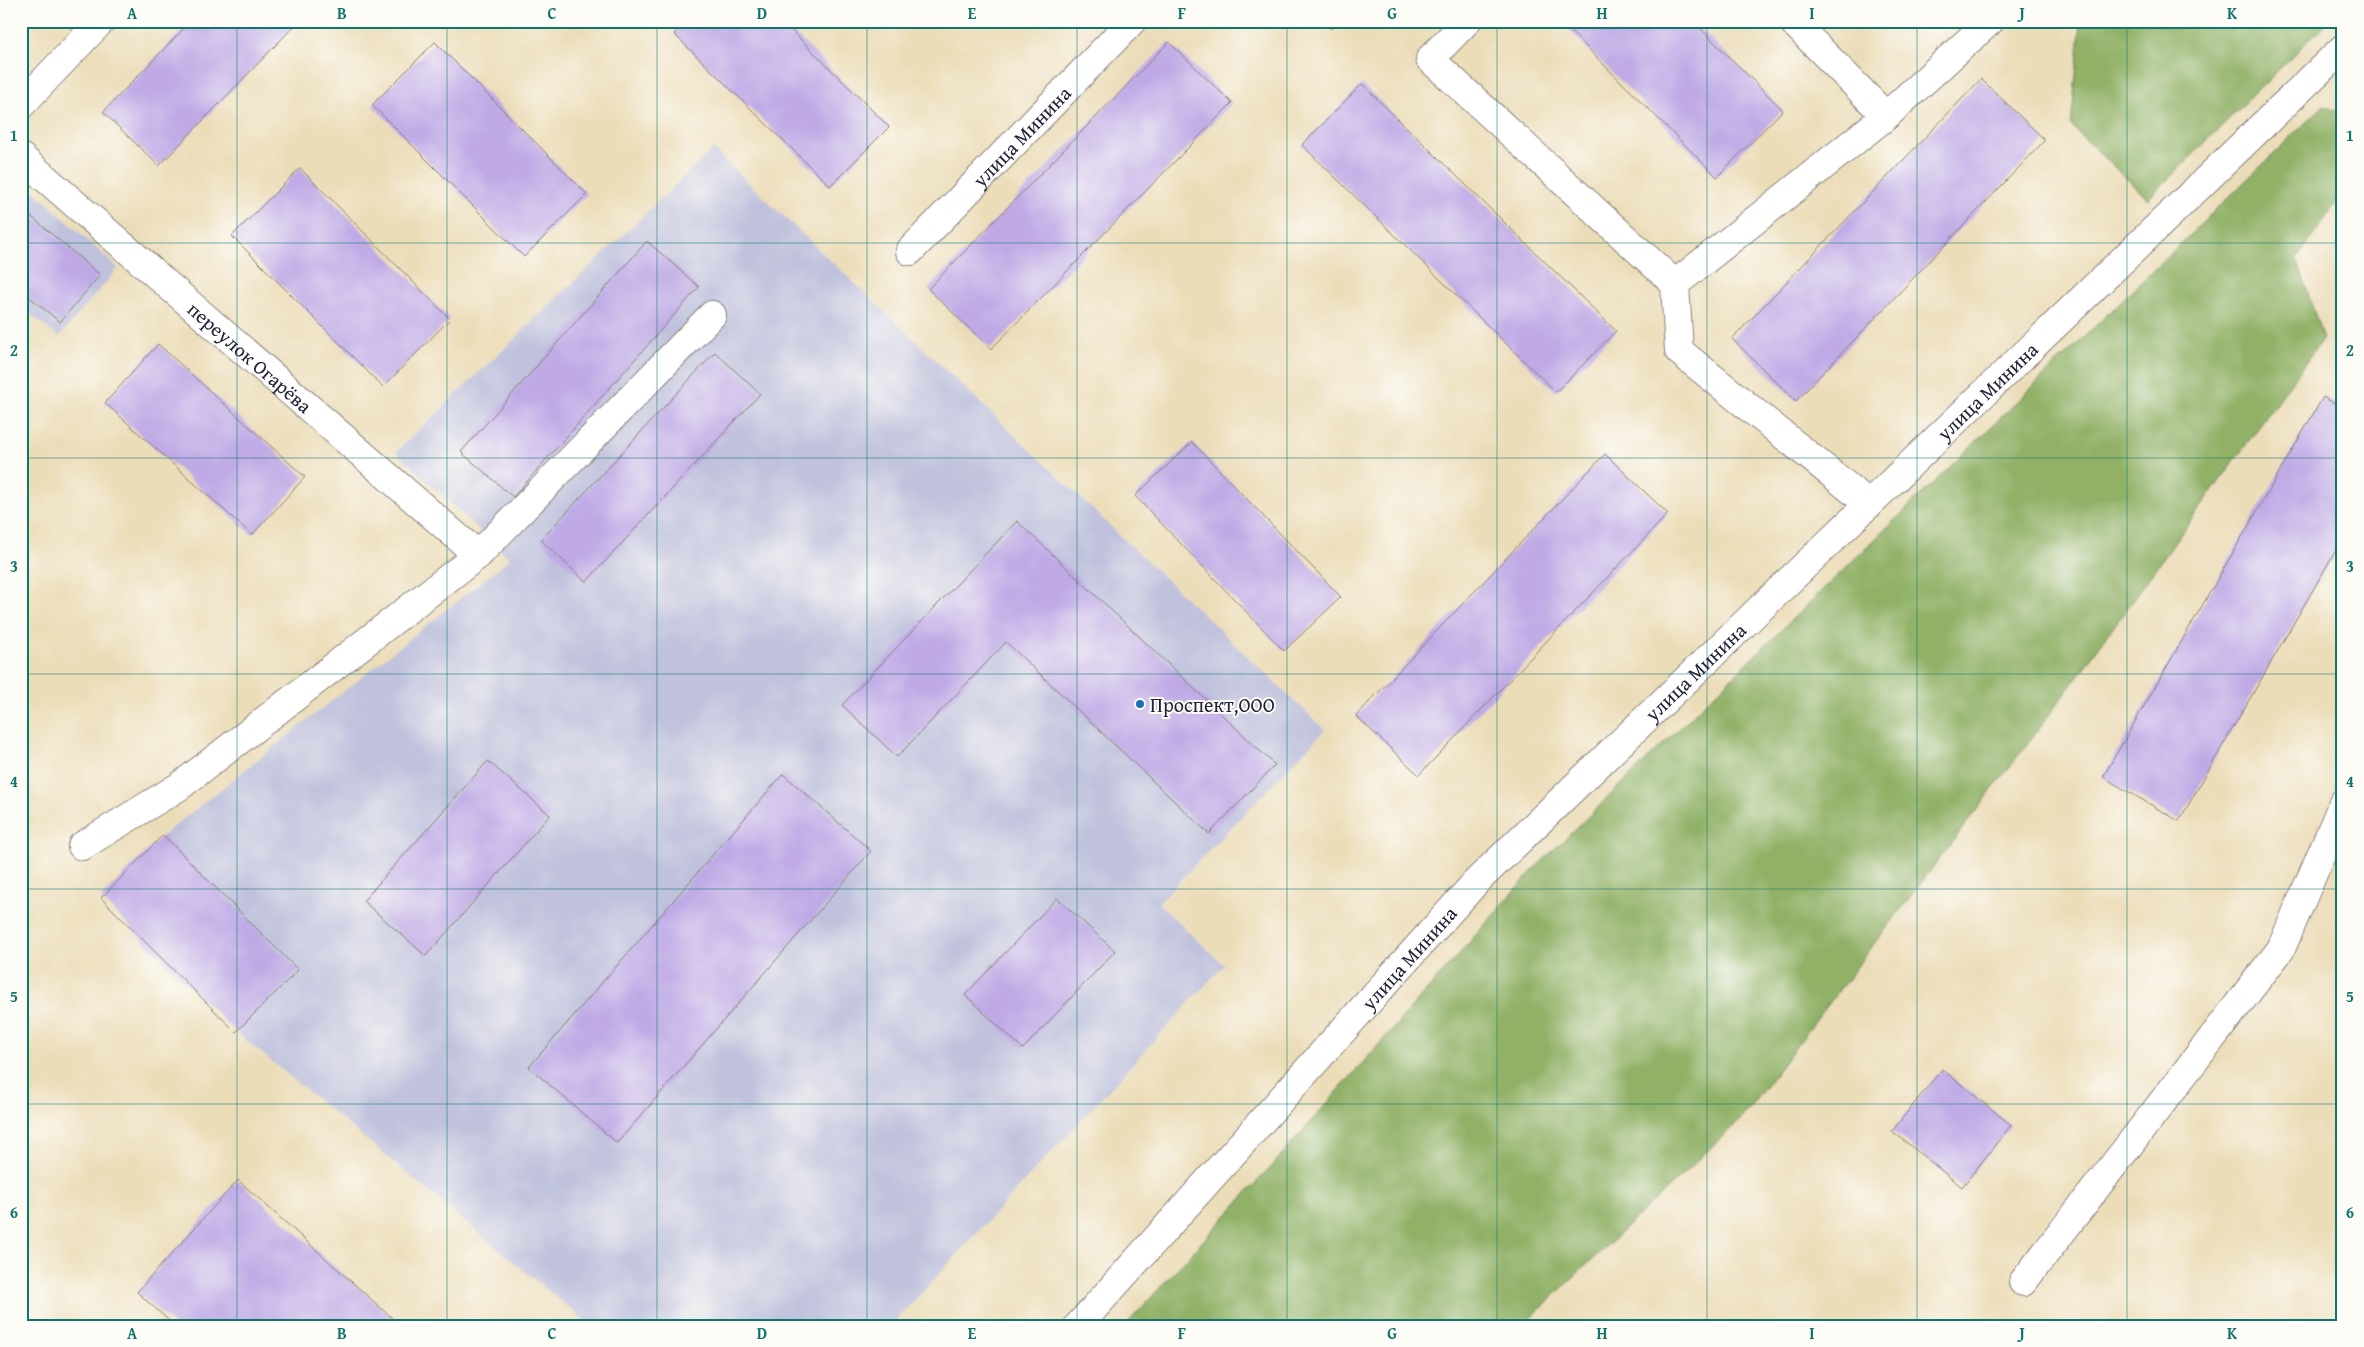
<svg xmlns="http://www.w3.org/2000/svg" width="2364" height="1347" font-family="'Gentium Book Plus',serif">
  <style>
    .industrial { fill: #c0c2dd }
    .forest { fill: #90b166; stroke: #596a50 }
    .building { fill: #bfaae6 }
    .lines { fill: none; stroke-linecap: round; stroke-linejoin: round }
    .minor-casing { stroke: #87807a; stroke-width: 30 }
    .minor { stroke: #fff; stroke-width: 28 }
    .grid { fill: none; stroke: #0f766e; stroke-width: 1; stroke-opacity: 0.55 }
    .poi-dot { fill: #1f6fb2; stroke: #fdfcf7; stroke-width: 2 }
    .labels { text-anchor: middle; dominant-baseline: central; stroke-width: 4; stroke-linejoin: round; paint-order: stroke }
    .street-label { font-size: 20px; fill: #22223b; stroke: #fdfcf7 }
    .poi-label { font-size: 20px; fill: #22223b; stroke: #fdfcf7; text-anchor: start }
    .neatline { fill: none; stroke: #0f766e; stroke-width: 2 }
    .grid-label { font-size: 16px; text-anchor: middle; font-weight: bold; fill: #0f766e }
  </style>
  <rect width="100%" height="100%" fill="#fdfcf7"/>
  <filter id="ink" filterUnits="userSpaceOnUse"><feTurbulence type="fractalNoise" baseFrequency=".02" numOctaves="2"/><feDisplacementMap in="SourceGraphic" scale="10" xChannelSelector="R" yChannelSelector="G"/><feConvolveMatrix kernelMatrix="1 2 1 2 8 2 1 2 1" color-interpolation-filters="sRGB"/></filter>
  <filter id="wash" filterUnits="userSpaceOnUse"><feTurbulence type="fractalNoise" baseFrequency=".0096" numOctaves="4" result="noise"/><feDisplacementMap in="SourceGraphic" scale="20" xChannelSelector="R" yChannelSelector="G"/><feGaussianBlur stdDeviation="1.12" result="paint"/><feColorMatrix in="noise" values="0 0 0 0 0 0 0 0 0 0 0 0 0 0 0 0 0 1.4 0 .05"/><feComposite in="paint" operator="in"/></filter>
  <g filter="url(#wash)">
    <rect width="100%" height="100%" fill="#ecddb9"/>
    <path class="industrial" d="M713 149 1325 730 1158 903 1224 965 891 1326H591L236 1032 101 898 163 835 510 559 396 452Z
      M21 179 118 268 59 337 21 307Z"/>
    <path class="forest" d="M2081 21H2328L2148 199 2071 126Z
      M2323 106 2343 113V193L2297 259 2323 339 2053 710 1740 1120 1522 1326H1125L1277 1160 1535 868Z"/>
    <g id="blocks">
      <path class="building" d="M191 21H299L159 166 103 112Z
        M686 21H782L889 127 830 186 674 34Z
        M1323 21H1339L1331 29Z
        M1560 21H1693L1783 110 1717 177Z
        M435 42 587 194 524 257 372 105Z
        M1169 42 1232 103 991 349 928 289Z
        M1981 79 2045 140 1796 401 1732 339Z
        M1362 84 1616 331 1556 392 1302 145Z
        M300 168 450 319 383 387 232 236Z
        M21 208 100 275 60 322 21 290Z
        M647 241 699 287 513 497 461 452Z
        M158 344 305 477 252 535 105 403Z
        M715 352 760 394 586 582 541 540Z
        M2323 397 2343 408V538L2179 821 2103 777Z
        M1192 442 1341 597 1284 651 1135 496Z
        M1605 454 1668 514 1419 775 1356 716Z
        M1017 521 1275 765 1209 834 1006 642 897 757 842 705Z
        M488 761 550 815 426 956 363 901Z
        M783 774 871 851 617 1143 529 1067Z
        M163 835 298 970 236 1032 101 898Z
        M1057 898 1115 951 1023 1049 965 995Z
        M1942 1069 2011 1125 1962 1187 1892 1131Z
        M238 1180 401 1326H175L137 1292Z"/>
    </g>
  </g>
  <g filter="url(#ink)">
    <use href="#blocks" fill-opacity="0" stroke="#87807a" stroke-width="1"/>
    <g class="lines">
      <g class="minor-casing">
        <g id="minor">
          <path d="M1467 21 1430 59 1675 284 1679 351 1869 504"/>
          <path d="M1792 21 1886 116"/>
          <path d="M21 105 101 21"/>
          <path id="s1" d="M21 157 478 555"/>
          <path id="s2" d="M910 251 1132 21"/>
          <path d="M1675 284 1886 116 1990 21"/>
          <path d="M82 846 180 786 478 555 712 315"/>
          <path d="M2023 1282 2281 949 2343 803"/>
          <path id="s3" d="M1078 1326 1477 881 2343 48"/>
        </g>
      </g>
      <use href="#minor" class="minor"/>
    </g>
  </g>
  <path class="grid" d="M237 21V1326M447 21V1326M657 21V1326M867 21V1326M1077 21V1326M1287 21V1326M1497 21V1326M1707 21V1326M1917 21V1326M2127 21V1326M21 243H2343M21 458H2343M21 674H2343M21 889H2343M21 1104H2343"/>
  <circle class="poi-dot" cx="1140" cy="704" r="5"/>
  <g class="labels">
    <g class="street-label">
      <text stroke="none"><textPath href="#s2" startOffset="160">улица Минина</textPath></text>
      <text stroke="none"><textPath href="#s1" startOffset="304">переулок Огарёва</textPath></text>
      <text stroke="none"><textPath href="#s3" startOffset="1305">улица Минина</textPath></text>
      <text stroke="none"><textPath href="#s3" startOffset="900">улица Минина</textPath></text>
      <text stroke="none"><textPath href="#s3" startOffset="495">улица Минина</textPath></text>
    </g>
    <g class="poi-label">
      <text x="1150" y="704">Проспект,ООО</text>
    </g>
  </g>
  <rect width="2364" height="1347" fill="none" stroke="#fdfcf7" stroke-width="55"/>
  <rect x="28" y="28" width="2308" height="1292" class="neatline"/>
  <g class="grid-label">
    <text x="132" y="19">A</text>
    <text x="342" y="19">B</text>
    <text x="552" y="19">C</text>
    <text x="762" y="19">D</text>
    <text x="972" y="19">E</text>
    <text x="1182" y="19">F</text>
    <text x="1392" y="19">G</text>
    <text x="1602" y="19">H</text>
    <text x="1812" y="19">I</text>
    <text x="2022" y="19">J</text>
    <text x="2232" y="19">K</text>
    <text x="14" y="141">1</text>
    <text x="2350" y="141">1</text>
    <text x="14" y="356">2</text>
    <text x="2350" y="356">2</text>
    <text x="14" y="572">3</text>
    <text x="2350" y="572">3</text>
    <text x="14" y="787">4</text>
    <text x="2350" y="787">4</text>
    <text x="14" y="1002">5</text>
    <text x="2350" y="1002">5</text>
    <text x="14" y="1218">6</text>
    <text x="2350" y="1218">6</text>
    <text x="132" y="1339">A</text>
    <text x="342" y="1339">B</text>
    <text x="552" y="1339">C</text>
    <text x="762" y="1339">D</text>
    <text x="972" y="1339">E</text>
    <text x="1182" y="1339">F</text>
    <text x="1392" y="1339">G</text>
    <text x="1602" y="1339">H</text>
    <text x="1812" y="1339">I</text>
    <text x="2022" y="1339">J</text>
    <text x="2232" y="1339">K</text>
  </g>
</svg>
